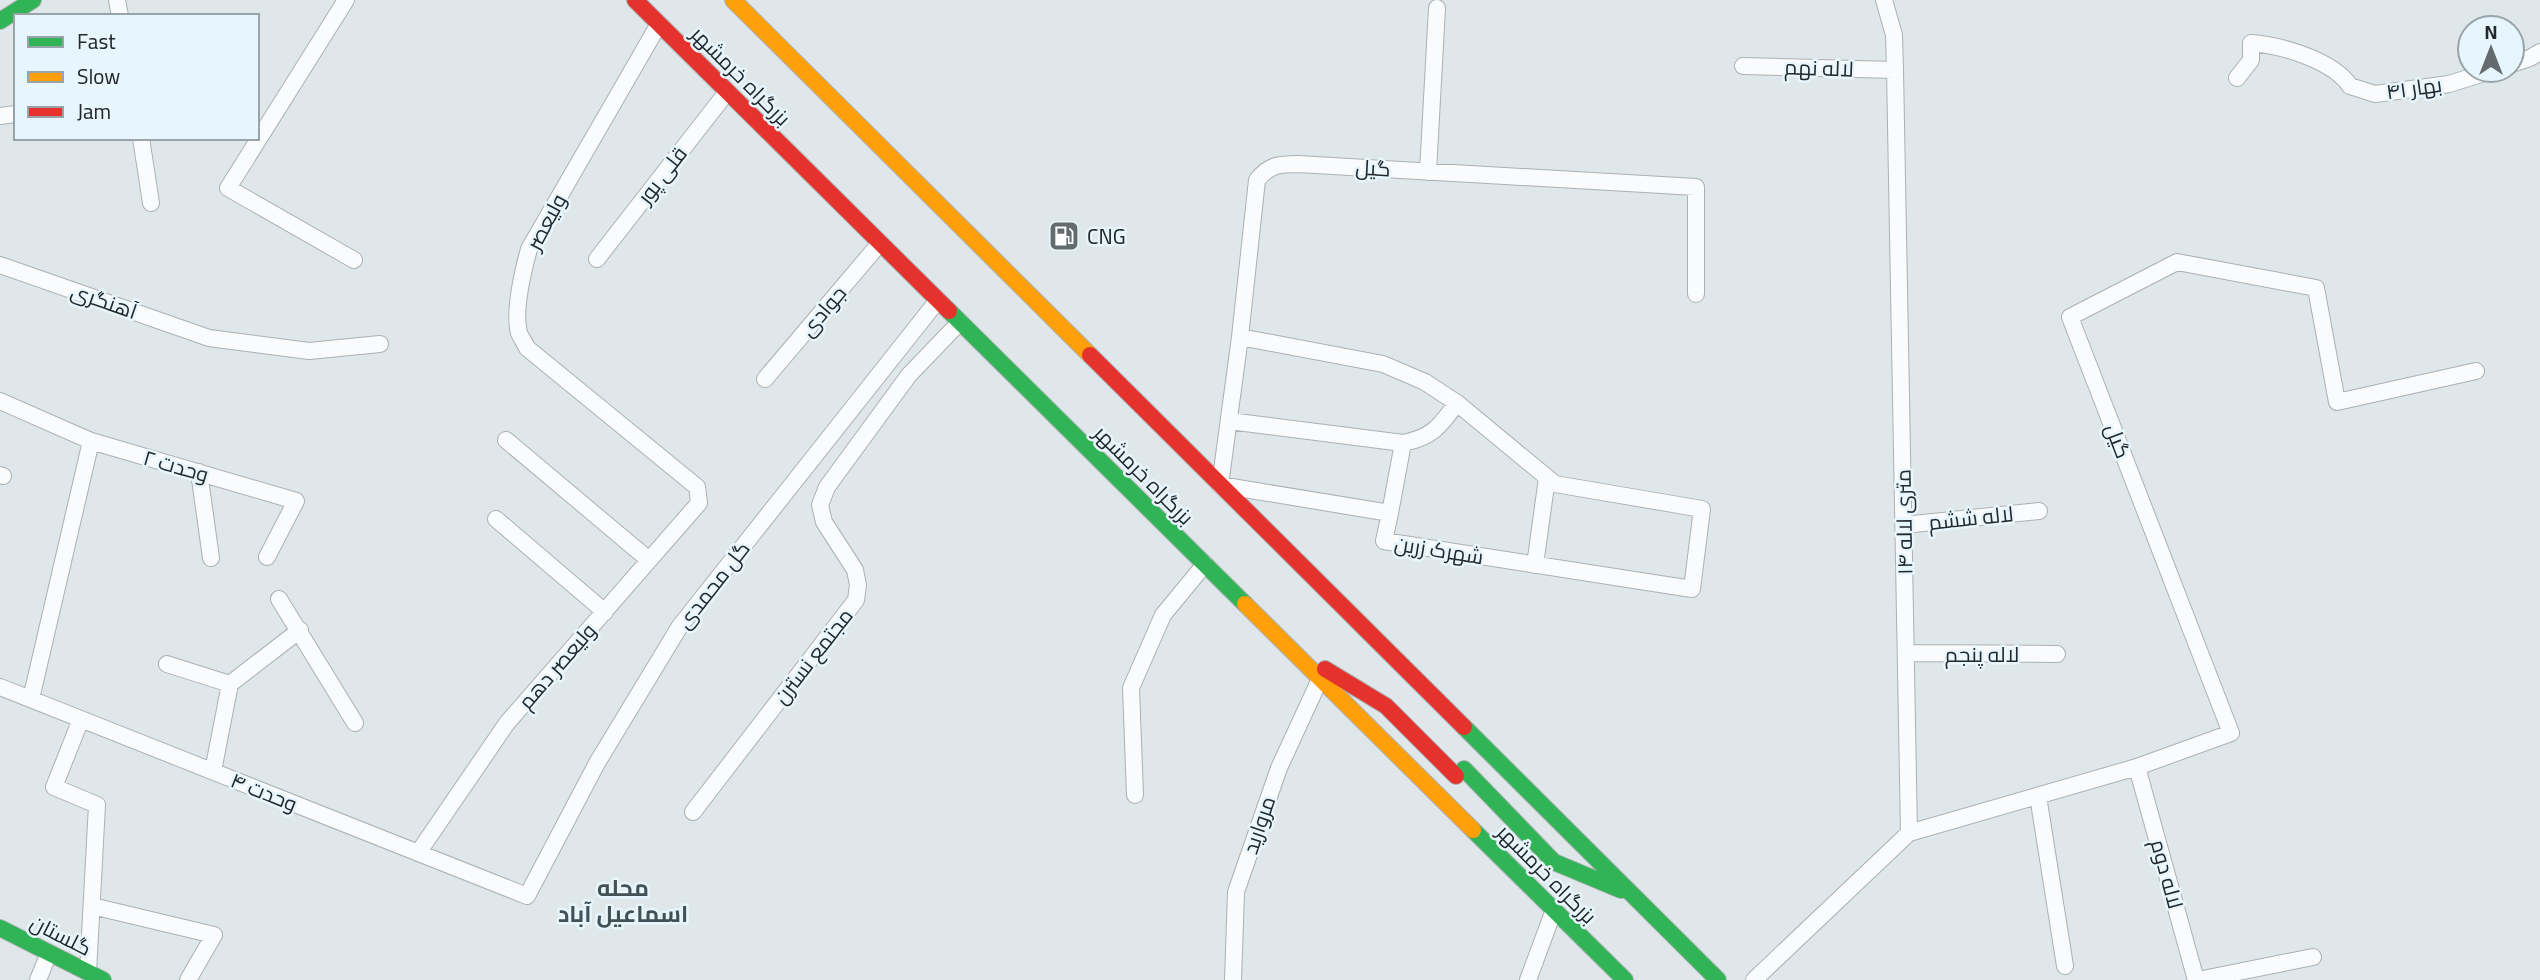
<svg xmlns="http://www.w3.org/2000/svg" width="2540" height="980" font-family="Georgia,Cairo,serif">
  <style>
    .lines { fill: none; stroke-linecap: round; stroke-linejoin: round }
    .street-casing { stroke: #abb1b3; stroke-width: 18 }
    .fast-casing { stroke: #abb1b3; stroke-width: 18 }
    .slow-casing { stroke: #abb1b3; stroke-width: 18 }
    .jam-casing { stroke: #abb1b3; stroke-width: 18 }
    .street { stroke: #fafbfc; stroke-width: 16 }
    .fast { stroke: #30b455; stroke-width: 16 }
    .slow { stroke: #ff9f0a; stroke-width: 16 }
    .jam { stroke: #e5322d; stroke-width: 16 }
    .labels { text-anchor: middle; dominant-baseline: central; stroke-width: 5; stroke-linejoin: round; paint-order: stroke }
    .street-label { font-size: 21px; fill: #22282b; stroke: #e7f6fd }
    .poi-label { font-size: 21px; fill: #22282b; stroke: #e7f6fd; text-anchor: start }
    .neighbourhood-label { font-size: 23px; font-weight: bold; fill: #435056; stroke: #e7f6fd }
  </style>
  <rect width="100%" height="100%" fill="#dfe7eb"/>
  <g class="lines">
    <g class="street-casing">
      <path id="street" d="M117 0 120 16
        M346 0 228 188 354 260
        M2512 64 2530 58 2540 52
        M1743 66 1895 70
        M2237 78 2251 60V43C2280 45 2333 60 2350 86L2375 94 2449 84 2494 70
        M0 116 16 114
        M141 138 151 203
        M1428 172 1437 8
        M597 259 727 92
        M0 265 209 338 309 351 380 344
        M1240 337 1383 364 1425 382 1457 403 1555 484 1702 509 1692 589 1384 541 1390 513 1220 485 1240 337 1257 180C1269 165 1279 164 1298 164L1696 187V294
        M765 379 880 243
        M0 401 91 441 296 501 267 557
        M1229 421 1403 443C1433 437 1440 426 1457 403
        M506 440 649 560
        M199 472 211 558
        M0 475 3 476
        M1390 513 1403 443
        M496 519 605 612
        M1904 525 2039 511
        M1535 565 1547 478
        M279 599 355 723
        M1906 653 2057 654
        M167 664 230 684
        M0 687 527 896 597 763 680 626 938 300
        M31 699 91 441
        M81 719 54 787 97 805 88 972
        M2137 767 2196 980
        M213 771 230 684 300 630
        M1135 795 1131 688 1163 615 1205 564
        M2038 796 2065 966
        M693 812 856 600 858 585 855 570 824 522 820 505 827 487 909 375 960 322
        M1909 833 2137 767 2231 733 2070 317 2177 262 2316 288 2337 402 2476 371
        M418 853 507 723 699 503 697 487 527 348C525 343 521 338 519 333 513 310 523 271 529 249L659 24
        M92 906 214 935 188 980
        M38 980 49 953
        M1233 980 1236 892 1279 768 1320 679
        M1528 980 1554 910
        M1754 980 1909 833 1895 70 1894 35 1884 0
        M2198 980 2313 957"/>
    </g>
    <g class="fast-casing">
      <path id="fast" d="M0 21 33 0
        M949 311 1245 604
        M1464 727 1718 980
        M1464 769 1554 862 1621 890
        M1473 830 1625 980
        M0 928 103 980"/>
    </g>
    <g class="slow-casing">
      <path id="slow" d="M733 0 1090 355
        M1245 604 1473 830"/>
    </g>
    <g class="jam-casing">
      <path id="jam" d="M635 0 949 311
        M1090 355 1464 727
        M1325 669 1386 706 1456 776"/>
    </g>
    <use href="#street" class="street"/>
    <use href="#fast" class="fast"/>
    <use href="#slow" class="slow"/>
    <use href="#jam" class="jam"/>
  </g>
  <defs>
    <g id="fuel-square" transform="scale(1.575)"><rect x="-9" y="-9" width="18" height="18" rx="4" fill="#646b6e" stroke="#e7f6fd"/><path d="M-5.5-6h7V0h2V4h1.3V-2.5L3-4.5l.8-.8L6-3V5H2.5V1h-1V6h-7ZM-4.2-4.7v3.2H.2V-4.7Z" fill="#fff"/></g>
  </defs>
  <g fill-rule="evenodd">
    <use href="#fuel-square" x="1064" y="236"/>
  </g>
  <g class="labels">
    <g class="street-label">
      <text transform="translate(1819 68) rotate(2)">لاله نهم</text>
      <text transform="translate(741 76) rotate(45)">بزرگراه خرمشهر</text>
      <text transform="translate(2414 88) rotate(-8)">بهار ۴۱</text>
      <text transform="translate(1373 168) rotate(3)">گیل</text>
      <text transform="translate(662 175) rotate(-52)">قلی پور</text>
      <text transform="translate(546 222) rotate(-62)">ولیعصر</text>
      <text transform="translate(104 301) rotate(19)">آهنگری</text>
      <text transform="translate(823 311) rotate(-50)">جوادی</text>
      <text transform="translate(2118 441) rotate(69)">گیل</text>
      <text transform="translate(176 466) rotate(16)">وحدت ۲</text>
      <text transform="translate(1144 475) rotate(45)">بزرگراه خرمشهر</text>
      <text transform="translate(1971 518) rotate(-6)">لاله ششم</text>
      <text transform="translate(1904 522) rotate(-91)">۱۴ متری لاله</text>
      <text transform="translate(1439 550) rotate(9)">شهرک زرین</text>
      <text transform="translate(713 585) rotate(-52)">گل محمدی</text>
      <text x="1982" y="654">لاله پنجم</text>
      <text transform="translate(813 656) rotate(-52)">مجتمع نسترن</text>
      <text transform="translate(557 666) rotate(-49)">ولیعصر دهم</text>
      <text transform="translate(264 792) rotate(22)">وحدت ۴</text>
      <text transform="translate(1259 825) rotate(-71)">مروارید</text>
      <text transform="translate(1547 874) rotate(45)">بزرگراه خرمشهر</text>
      <text transform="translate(2167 874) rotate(75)">لاله دوم</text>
      <text transform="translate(61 935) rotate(27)">گلستان</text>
    </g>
    <g class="poi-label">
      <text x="1087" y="236">CNG</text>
    </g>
    <g class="neighbourhood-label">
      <text x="623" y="887">محله<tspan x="623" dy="26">اسماعیل آباد</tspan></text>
    </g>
  </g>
  <rect x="14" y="14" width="245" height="126" fill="#e7f6fd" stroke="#98a4a9" stroke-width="2"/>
  <rect x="28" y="37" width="35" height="10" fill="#30b455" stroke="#98a4a9" stroke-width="2"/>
  <text x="77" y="49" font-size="21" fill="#22282b">Fast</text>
  <rect x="28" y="72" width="35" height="10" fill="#ff9f0a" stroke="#98a4a9" stroke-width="2"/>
  <text x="77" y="84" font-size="21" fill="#22282b">Slow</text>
  <rect x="28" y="107" width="35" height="10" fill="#e5322d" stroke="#98a4a9" stroke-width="2"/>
  <text x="77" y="119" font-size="21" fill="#22282b">Jam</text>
  <g transform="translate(2491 49)"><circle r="33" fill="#e7f6fd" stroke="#98a4a9" stroke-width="2"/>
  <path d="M0-5L12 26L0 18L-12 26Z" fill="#646b6e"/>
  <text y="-10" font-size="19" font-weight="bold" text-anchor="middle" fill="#22282b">N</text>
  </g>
</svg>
